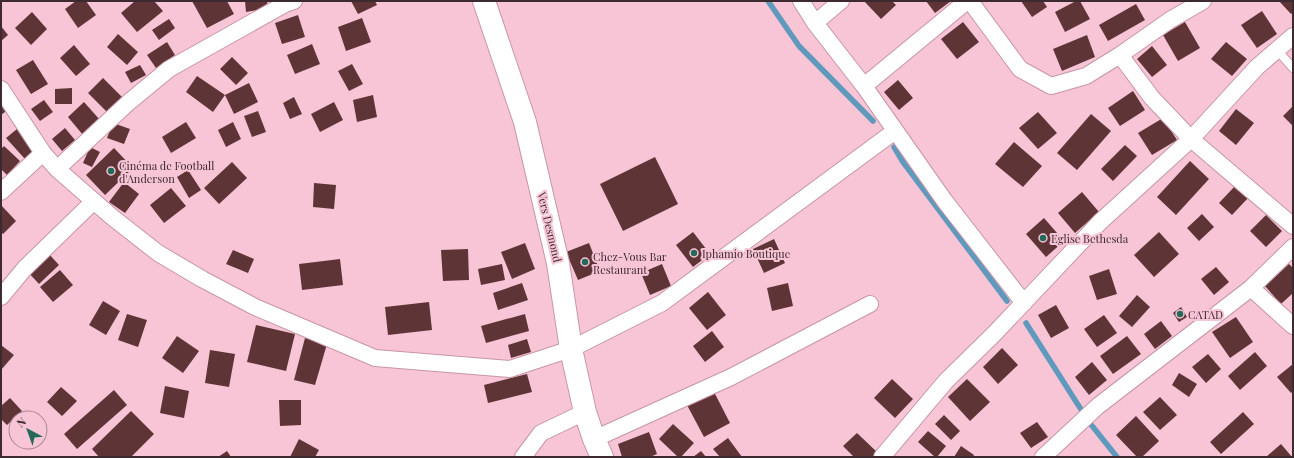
<svg xmlns="http://www.w3.org/2000/svg" width="1294" height="458" font-family="'Playfair Display',serif">
  <style>
    .lines { fill: none; stroke-linecap: round; stroke-linejoin: round }
    .stream { stroke: #5f99bc; stroke-width: 5.5 }
    .building { fill: #5f3437 }
    .service-casing { stroke: #c696a7; stroke-width: 10 }
    .minor-casing { stroke: #c696a7; stroke-width: 18 }
    .secondary-casing { stroke: #c696a7; stroke-width: 24 }
    .service { stroke: #fff; stroke-width: 8 }
    .minor { stroke: #fff; stroke-width: 16 }
    .secondary { stroke: #fff; stroke-width: 22 }
    .poi-dot { fill: #25695a; stroke: #f7c5d6; stroke-width: 1.5 }
    .labels { text-anchor: middle; dominant-baseline: central; stroke-width: 4; stroke-linejoin: round; paint-order: stroke }
    .poi-label { font-size: 11px; fill: #3d2a30; stroke: #f7c5d6; text-anchor: start }
    .street-label { font-size: 11px; fill: #3d2a30; stroke: #f7c5d6 }
  </style>
  <rect width="100%" height="100%" fill="#f7c5d6"/>
  <g class="lines">
    <path class="stream" d="M768 1 799 46 873 121
      M894 147 903 162 1007 301
      M1026 323 1089 422 1117 457"/>
  </g>
  <path class="building" d="M76 1H86L96 15 78 28 65 9Z
    M135 1H154L163 11 137 32 121 13Z
    M192 1H227L234 14 207 28Z
    M245 1H267L268 8 246 12Z
    M351 1H375L377 5 358 14Z
    M864 1H892L896 5 881 19Z
    M926 1H951L935 13Z
    M1021 1H1043L1047 7 1032 17Z
    M1076 1H1080L1090 19 1065 32 1055 12Z
    M1279 1H1293V12L1291 14Z
    M1136 4 1145 20 1108 41 1099 25Z
    M1262 11 1277 34 1257 48 1241 25Z
    M32 12 47 29 31 45 15 28Z
    M298 15 305 37 282 44 275 23Z
    M362 18 371 42 346 51 338 27Z
    M169 19 175 28 159 40 152 30Z
    M963 22 979 42 957 59 941 39Z
    M1185 22 1200 48 1178 61 1163 35Z
    M1 26 8 35 1 41Z
    M118 34 138 52 127 65 107 47Z
    M1087 35 1095 57 1062 71 1053 49Z
    M167 42 175 55 156 68 147 55Z
    M1226 42 1247 59 1232 76 1211 59Z
    M312 44 320 64 295 74 287 55Z
    M74 45 90 64 76 76 60 58Z
    M1152 46 1167 65 1152 77 1137 59Z
    M232 57 248 73 236 85 220 69Z
    M33 60 48 84 31 94 16 70Z
    M352 64 363 84 349 91 338 71Z
    M140 65 146 75 131 83 125 72Z
    M197 76 225 95 213 112 186 92Z
    M103 78 122 97 107 112 88 93Z
    M898 80 913 98 899 110 884 92Z
    M249 83 258 102 234 114 225 95Z
    M72 88V104H55V89Z
    M1133 91 1145 110 1120 126 1108 108Z
    M373 95 377 117 357 122 353 100Z
    M294 97 302 114 290 119 283 103Z
    M1 99 9 109 1 115Z
    M44 100 53 112 40 121 31 109Z
    M84 102 100 120 83 135 68 117Z
    M334 102 343 120 320 132 311 114Z
    M1293 106V126L1283 116Z
    M1236 109 1254 123 1236 145 1219 131Z
    M258 111 266 132 252 137 244 116Z
    M1038 112 1057 133 1038 149 1019 128Z
    M1091 114 1111 131 1077 170 1057 153Z
    M1163 118 1177 140 1152 155 1138 133Z
    M186 122 196 138 171 153 162 137Z
    M233 122 241 139 226 147 218 130Z
    M113 123 130 129 124 144 107 138Z
    M65 128 75 140 62 151 52 139Z
    M17 129 35 150 25 159 6 138Z
    M1014 142 1042 166 1023 187 995 164Z
    M1125 145 1137 156 1113 181 1101 169Z
    M4 146 20 161 7 175 1 169V149Z
    M90 147 100 152 92 167 83 163Z
    M114 148 133 168 105 195 86 175Z
    M655 157 678 204 623 231 600 184Z
    M1190 161 1209 179 1176 215 1157 197Z
    M232 162 247 178 219 204 204 188Z
    M188 170 201 190 189 198 177 177Z
    M124 182 139 194 125 213 109 202Z
    M314 183 336 185 334 209 313 207Z
    M1235 186 1248 198 1232 215 1219 203Z
    M171 188 186 206 164 223 150 205Z
    M1082 192 1099 212 1075 233 1058 213Z
    M1 205 16 221 3 234 1 232Z
    M1202 214 1214 227 1199 241 1187 228Z
    M1266 215 1282 231 1266 247 1250 231Z
    M1044 218 1064 241 1046 257 1026 234Z
    M693 232 710 254 693 267 676 245Z
    M1159 232 1179 254 1154 277 1134 255Z
    M774 239 785 263 764 273 753 249Z
    M525 243 535 269 512 279 501 252Z
    M589 243 600 271 578 280 566 252Z
    M468 249 469 280 443 281 441 250Z
    M233 250 254 259 248 273 226 264Z
    M48 253 59 265 39 284 27 271Z
    M340 259 343 285 302 290 299 264Z
    M502 264 505 280 481 285 478 269Z
    M662 264 671 286 650 295 641 273Z
    M1289 264 1293 268V293L1281 304 1265 286Z
    M1216 267 1229 282 1214 295 1201 279Z
    M1109 269 1117 294 1097 300 1089 276Z
    M60 270 73 285 53 302 40 287Z
    M522 283 528 300 498 310 493 293Z
    M788 283 793 306 772 311 767 288Z
    M708 292 726 315 707 330 689 308Z
    M1137 295 1150 307 1132 327 1119 316Z
    M103 301 120 311 106 335 89 325Z
    M429 302 432 330 388 335 385 307Z
    M1056 305 1069 328 1051 338 1038 315Z
    M1181 307 1187 317 1179 322 1173 313Z
    M127 314 147 320 138 347 118 340Z
    M525 314 529 331 486 343 481 326Z
    M1104 315 1117 333 1097 347 1084 329Z
    M1236 317 1253 342 1230 358 1212 332Z
    M1161 321 1172 336 1155 349 1144 334Z
    M256 325 295 334 286 371 247 362Z
    M712 331 724 347 705 362 693 346Z
    M177 336 199 351 183 373 162 358Z
    M1127 336 1141 354 1113 374 1100 356Z
    M305 338 327 344 315 385 294 380Z
    M527 339 531 352 511 358 508 345Z
    M1 345 14 355 1 370Z
    M1002 348 1018 365 998 384 983 367Z
    M210 350 235 354 229 387 205 383Z
    M1255 352 1267 366 1240 390 1228 376Z
    M1208 354 1221 369 1206 383 1192 367Z
    M1092 362 1107 380 1089 395 1075 377Z
    M1293 364V391L1291 393 1277 377Z
    M1179 373 1197 384 1189 397 1172 385Z
    M527 374 532 392 488 403 484 385Z
    M892 379 913 399 895 418 874 398Z
    M967 379 990 402 970 421 948 397Z
    M165 386 189 391 184 418 160 413Z
    M61 387 77 401 62 416 47 402Z
    M114 390 127 405 77 449 64 434Z
    M713 390 730 423 704 437 687 405Z
    M1160 397 1177 415 1160 430 1143 412Z
    M10 398 22 411 7 425 1 419V406Z
    M279 400H301V425L280 426Z
    M131 411 154 434 131 457H99L92 449Z
    M1243 412 1254 424 1221 454 1210 442Z
    M944 415 960 431 951 440 935 424Z
    M1136 416 1159 441 1142 457H1137L1116 435Z
    M1037 422 1048 437 1031 448 1020 433Z
    M673 424 694 443 681 457H678L659 439Z
    M928 431 946 446 937 457H935L918 442Z
    M649 432 657 454 650 457H622L618 444Z
    M857 433 878 453 874 457H854L843 446Z
    M728 438 742 457H720L713 449Z
    M299 439 319 450 315 457H290Z
    M1281 444 1292 457H1266Z
    M961 446 974 455 973 457H954Z
    M227 451 231 457H218Z
    M701 451 706 457H693Z"/>
  <g class="lines">
    <g class="service-casing">
      <path id="service" d="M1277 50 1293 68"/>
    </g>
    <g class="minor-casing">
      <path id="minor" d="M801 1 815 23 864 86 944 200 1024 303
        M970 1 1020 69 1051 86 1086 76 1120 55 1170 20 1203 1
        M815 23 841 1
        M1120 55 1152 98 1191 139 1293 226
        M864 86 967 1
        M1 89 43 153 57 169 129 102 169 69 285 4 294 1
        M57 169 112 217 158 253 202 279 255 307 375 358 510 369 571 349 662 303 895 131
        M1 192 43 153
        M1251 288 1293 326
        M1 297 25 268 94 201
        M594 439 731 377 870 304
        M523 457 541 433 585 412
        M882 457 946 381 994 334 1100 222 1191 139 1257 67 1293 36
        M1043 457 1098 406 1251 288 1293 247"/>
    </g>
    <g class="secondary-casing">
      <path id="secondary" d="M484 1 525 122 558 263 571 349 585 412 594 439 602 457"/>
    </g>
    <use href="#service" class="service"/>
    <use href="#minor" class="minor"/>
    <use href="#secondary" class="secondary"/>
  </g>
  <g class="poi-dot">
    <circle cx="111" cy="171" r="4"/>
    <circle cx="1043" cy="238" r="4"/>
    <circle cx="694" cy="253" r="4"/>
    <circle cx="585" cy="262" r="4"/>
    <circle cx="1180" cy="314" r="4"/>
  </g>
  <g class="labels">
    <g class="poi-label">
      <text x="119" y="165">Cinéma de Football<tspan x="119" dy="13">d'Anderson</tspan></text>
      <text x="1051" y="238">Eglise Bethesda</text>
      <text x="702" y="253">Iphamio Boutique</text>
      <text x="593" y="256">Chez-Vous Bar<tspan x="593" dy="13">Restaurant</tspan></text>
      <text x="1188" y="314">CATAD</text>
    </g>
    <g class="street-label">
      <text transform="translate(550 227) rotate(77)">Vers Desmond</text>
    </g>
  </g>
  <rect width="1294" height="458" fill="none" stroke="#3d2a30" stroke-width="4"/>
  <g transform="translate(28 430) rotate(319)"><circle r="19" fill="#f7c5d6" stroke="#ad8794"/>
  <path d="M0-3L7 15L0 10L-7 15Z" fill="#25695a"/>
  <text y="-6" font-size="11" font-weight="bold" text-anchor="middle" fill="#3d2a30">N</text>
  </g>
</svg>
